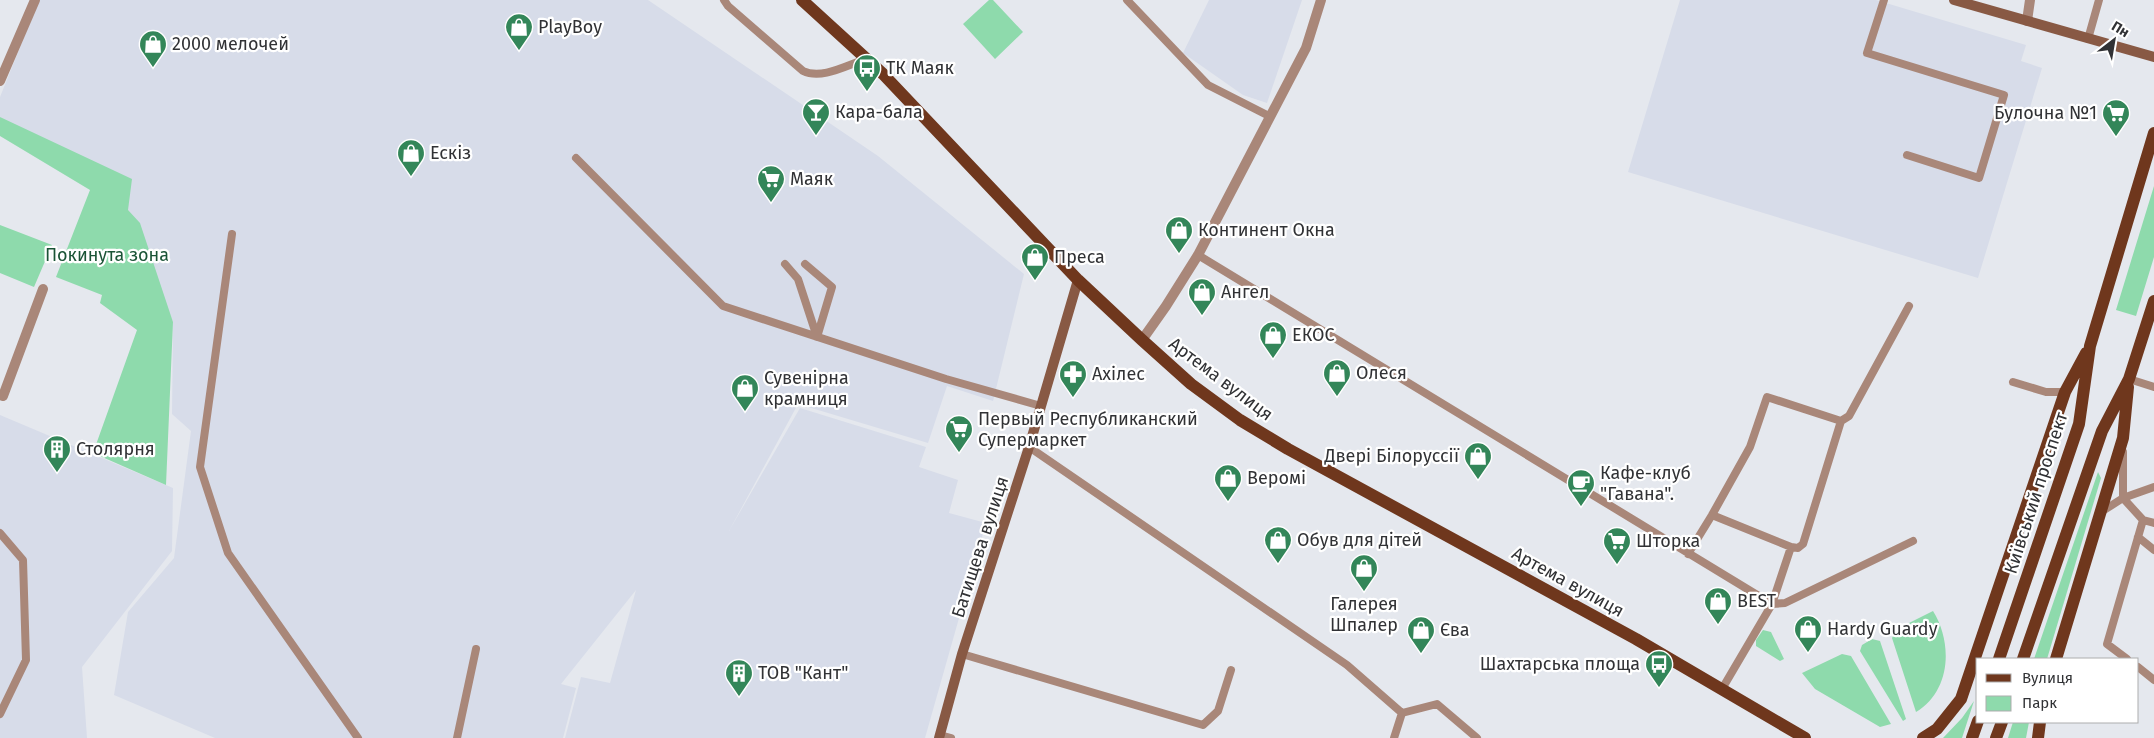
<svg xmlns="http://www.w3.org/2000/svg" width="2154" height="738" font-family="'Fira Sans',sans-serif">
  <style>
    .built { fill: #d7dce9 }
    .green { fill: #8edaac }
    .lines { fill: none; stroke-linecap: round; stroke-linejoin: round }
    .lane { stroke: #a98779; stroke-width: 8 }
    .street { stroke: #a98779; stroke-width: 10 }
    .secondary { stroke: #885944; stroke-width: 10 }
    .primary { stroke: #6f371d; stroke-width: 12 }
    .labels { text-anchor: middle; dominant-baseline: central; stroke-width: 4.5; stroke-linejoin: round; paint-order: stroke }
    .poi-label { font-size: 18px; fill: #313235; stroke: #fff; text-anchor: start }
    .park-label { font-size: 18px; fill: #1a5436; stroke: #fff }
    .street-label { font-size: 18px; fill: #313235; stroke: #fff }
  </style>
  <rect width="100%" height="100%" fill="#e5e8ee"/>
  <path class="built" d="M39 0H648L878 156 1024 274 993 401 947 386 928 443 798 404 729 531 800 408 926 447 919 467 958 480 949 513 986 523 925 738H565L581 677 610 683 636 590 561 684 576 688 563 738H215L114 695 128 612 174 558 191 431 172 414 173 322 129 213 0 117V97Z
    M1209 0H1302L1267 103 1243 95 1183 53Z
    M1680 0H1876L2026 45 2021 61 2042 68 1978 278 1628 172Z
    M0 415 173 488 172 551 82 667 87 738H0Z"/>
  <path class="green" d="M989 0H993L1023 32 995 59 963 24Z
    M0 117 132 179 128 210 140 223 173 322 166 485 93 453 137 330 100 303 102 295 56 277 90 190 0 136Z
    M2154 186V257L2136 316 2116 310Z
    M0 225 52 245 34 287 0 273Z
    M2098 472 2101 478 2047 659H2034Z
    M1933 611C1953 643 1951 691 1916 712L1892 638 1897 629Z
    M1763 630 1771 632 1784 659 1780 661 1756 646V640Z
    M1872 639 1880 641 1906 719 1903 721 1860 651 1862 645Z
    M1842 654 1851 656 1891 724 1880 727 1815 689 1802 673Z
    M1974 701 1962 738H1943L1962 718Z
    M2013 722H2029L2026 738H2008Z"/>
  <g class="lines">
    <path class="lane" d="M724 0 728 6 803 71C822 80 847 65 866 59
      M1127 0 1208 85 1269 116
      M1884 0 1867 53 2004 95 1979 178 1907 155
      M2088 39 2099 0
      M576 158 723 306 946 379 1041 406
      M232 234 200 467 228 553 358 738
      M1198 255 1772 604 1785 603 1913 541
      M785 264 798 279 817 337
      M805 264 832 287 817 337
      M2129 379 2154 387
      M2013 382 2046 392H2065
      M1841 421 1849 416 1909 306
      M1029 447 1347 665 1402 713
      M2123 452V498L2143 520 2107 644 2127 659
      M2101 512 2123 498 2154 487
      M2143 520 2154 523
      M0 533 23 560 26 660 0 714
      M2138 537 2154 550
      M1688 554 1712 515 1750 447 1767 397 1841 421 1803 544 1798 548 1791 547 1712 515
      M962 654 1203 725 1218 711 1231 670
      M2138 667 2154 680
      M1722 689 1772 604 1791 547
      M940 735 951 738
      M457 738 476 649
      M1394 738 1402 713 1437 704 1477 738"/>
    <path class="street" d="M2027 21 2030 0
      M0 81 35 0
      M1142 340 1166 306 1198 255 1306 48 1321 0
      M0 395 3 396 43 289"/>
    <path class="secondary" d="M1954 0 2154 57
      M939 738 962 654 1029 447 1078 280"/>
    <path class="primary" d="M802 0 883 74 1078 280 1142 340 1191 384 1240 420 1288 449 1636 639 1805 738
      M1999 659 2079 424 2090 346 2154 133
      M2023 659 2102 431 2129 379 2154 301
      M2056 659 2123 438 2128 387
      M1923 738 1937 729 1961 699 2065 392 2086 353
      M1972 738 1978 721
      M1996 738 2002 722
      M2038 738 2040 722"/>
  </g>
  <defs>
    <g id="shop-pin" transform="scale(1.4375)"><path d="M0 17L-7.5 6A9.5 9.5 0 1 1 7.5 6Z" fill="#338659" stroke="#fff"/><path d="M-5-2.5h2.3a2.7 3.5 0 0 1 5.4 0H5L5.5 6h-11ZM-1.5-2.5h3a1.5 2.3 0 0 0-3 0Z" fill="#fff"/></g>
    <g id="bus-pin" transform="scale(1.4375)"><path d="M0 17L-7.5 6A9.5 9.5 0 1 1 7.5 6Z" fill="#338659" stroke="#fff"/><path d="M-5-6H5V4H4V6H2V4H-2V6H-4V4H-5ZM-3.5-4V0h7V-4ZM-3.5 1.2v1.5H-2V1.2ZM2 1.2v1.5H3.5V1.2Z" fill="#fff"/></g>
    <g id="bar-pin" transform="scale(1.4375)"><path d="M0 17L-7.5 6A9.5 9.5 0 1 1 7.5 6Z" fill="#338659" stroke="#fff"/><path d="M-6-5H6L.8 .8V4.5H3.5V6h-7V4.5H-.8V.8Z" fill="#fff"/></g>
    <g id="supermarket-pin" transform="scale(1.4375)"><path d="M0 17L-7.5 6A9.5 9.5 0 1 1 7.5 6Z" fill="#338659" stroke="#fff"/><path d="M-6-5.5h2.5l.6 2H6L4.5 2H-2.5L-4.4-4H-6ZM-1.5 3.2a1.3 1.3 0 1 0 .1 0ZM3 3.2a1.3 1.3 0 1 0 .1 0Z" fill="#fff"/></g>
    <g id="pharmacy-pin" transform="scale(1.4375)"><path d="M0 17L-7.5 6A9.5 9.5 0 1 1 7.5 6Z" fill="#338659" stroke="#fff"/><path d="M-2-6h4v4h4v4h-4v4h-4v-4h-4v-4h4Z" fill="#fff"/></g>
    <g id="building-pin" transform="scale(1.4375)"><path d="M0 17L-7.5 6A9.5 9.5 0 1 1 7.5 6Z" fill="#338659" stroke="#fff"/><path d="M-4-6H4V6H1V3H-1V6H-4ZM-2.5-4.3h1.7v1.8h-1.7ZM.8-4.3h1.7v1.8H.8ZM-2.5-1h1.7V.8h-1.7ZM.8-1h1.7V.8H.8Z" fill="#fff"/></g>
    <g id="cafe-pin" transform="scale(1.4375)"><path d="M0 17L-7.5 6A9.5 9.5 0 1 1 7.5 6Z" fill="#338659" stroke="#fff"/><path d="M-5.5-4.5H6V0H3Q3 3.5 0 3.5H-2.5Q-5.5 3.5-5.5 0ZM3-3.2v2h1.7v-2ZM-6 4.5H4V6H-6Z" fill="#fff"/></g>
  </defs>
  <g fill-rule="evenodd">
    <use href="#shop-pin" x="519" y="27"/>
    <use href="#shop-pin" x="153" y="44"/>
    <use href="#bus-pin" x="867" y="68"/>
    <use href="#bar-pin" x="816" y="112"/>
    <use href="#supermarket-pin" x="2116" y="113"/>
    <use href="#shop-pin" x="411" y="153"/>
    <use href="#supermarket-pin" x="771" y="179"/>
    <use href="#shop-pin" x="1179" y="230"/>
    <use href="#shop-pin" x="1035" y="257"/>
    <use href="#shop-pin" x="1202" y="292"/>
    <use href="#shop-pin" x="1273" y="335"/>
    <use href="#shop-pin" x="1337" y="373"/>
    <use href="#pharmacy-pin" x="1073" y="374"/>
    <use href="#shop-pin" x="745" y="388"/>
    <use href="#supermarket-pin" x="959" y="429"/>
    <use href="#building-pin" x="57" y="449"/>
    <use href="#shop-pin" x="1478" y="456"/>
    <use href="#shop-pin" x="1228" y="478"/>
    <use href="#cafe-pin" x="1581" y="483"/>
    <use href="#shop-pin" x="1278" y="540"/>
    <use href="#supermarket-pin" x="1617" y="541"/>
    <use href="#shop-pin" x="1364" y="568"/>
    <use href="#shop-pin" x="1718" y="601"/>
    <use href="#shop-pin" x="1808" y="629"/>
    <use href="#shop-pin" x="1421" y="630"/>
    <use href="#bus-pin" x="1659" y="664"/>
    <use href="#building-pin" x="739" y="673"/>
  </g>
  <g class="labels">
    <g class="poi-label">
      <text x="538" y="27">PlayBoy</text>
      <text x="172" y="44">2000 мелочей</text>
      <text x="886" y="68">ТК Маяк</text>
      <text x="835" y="112">Кара-бала</text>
      <text x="2097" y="113" text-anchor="end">Булочна №1</text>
      <text x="430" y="153">Ескіз</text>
      <text x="790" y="179">Маяк</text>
      <text x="1198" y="230">Континент Окна</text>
      <text x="1054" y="257">Преса</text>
      <text x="1221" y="292">Ангел</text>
      <text x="1292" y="335">ЕКОС</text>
      <text x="1356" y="373">Олеся</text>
      <text x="1092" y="374">Ахілес</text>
      <text x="764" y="378">Сувенірна<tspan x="764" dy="21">крамниця</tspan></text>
      <text x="978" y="419">Первый Республиканский<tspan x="978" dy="21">Супермаркет</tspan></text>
      <text x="76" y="449">Столярня</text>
      <text x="1459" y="456" text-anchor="end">Двері Білоруссії</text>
      <text x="1600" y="473">Кафе-клуб<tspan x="1600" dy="21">"Гавана".</tspan></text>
      <text x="1247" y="478">Веромі</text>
      <text x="1297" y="540">Обув для дітей</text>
      <text x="1636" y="541">Шторка</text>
      <text x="1737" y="601">BEST</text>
      <text x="1364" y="604" text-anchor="middle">Галерея<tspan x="1364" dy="21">Шпалер</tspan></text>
      <text x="1827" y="629">Hardy Guardy</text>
      <text x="1440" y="630">Єва</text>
      <text x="1640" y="664" text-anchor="end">Шахтарська площа</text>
      <text x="758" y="673">ТОВ "Кант"</text>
    </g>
    <g class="park-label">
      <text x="107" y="255">Покинута зона</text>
    </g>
    <g class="street-label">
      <text transform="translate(1221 379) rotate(37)">Артема вулиця</text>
      <text transform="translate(2036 493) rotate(-72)">Київський проспект</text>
      <text transform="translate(980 547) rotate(-72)">Батищева вулиця</text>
      <text transform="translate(1568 582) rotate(29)">Артема вулиця</text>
    </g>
  </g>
  <rect x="1976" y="658" width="162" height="65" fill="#ffffff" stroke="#adadae"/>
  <rect x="1986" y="674" width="25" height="8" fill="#6f371d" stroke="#adadae"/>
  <text x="2022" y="683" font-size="15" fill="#313235">Вулиця</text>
  <rect x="1986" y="696" width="25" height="15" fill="#8edaac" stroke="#adadae"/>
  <text x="2022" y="708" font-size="15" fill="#313235">Парк</text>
  <g transform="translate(2114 40) rotate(31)" stroke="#ffffff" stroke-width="4" paint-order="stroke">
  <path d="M0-4L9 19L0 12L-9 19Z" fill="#313235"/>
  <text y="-8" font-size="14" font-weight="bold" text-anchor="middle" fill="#313235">Пн</text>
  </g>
</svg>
